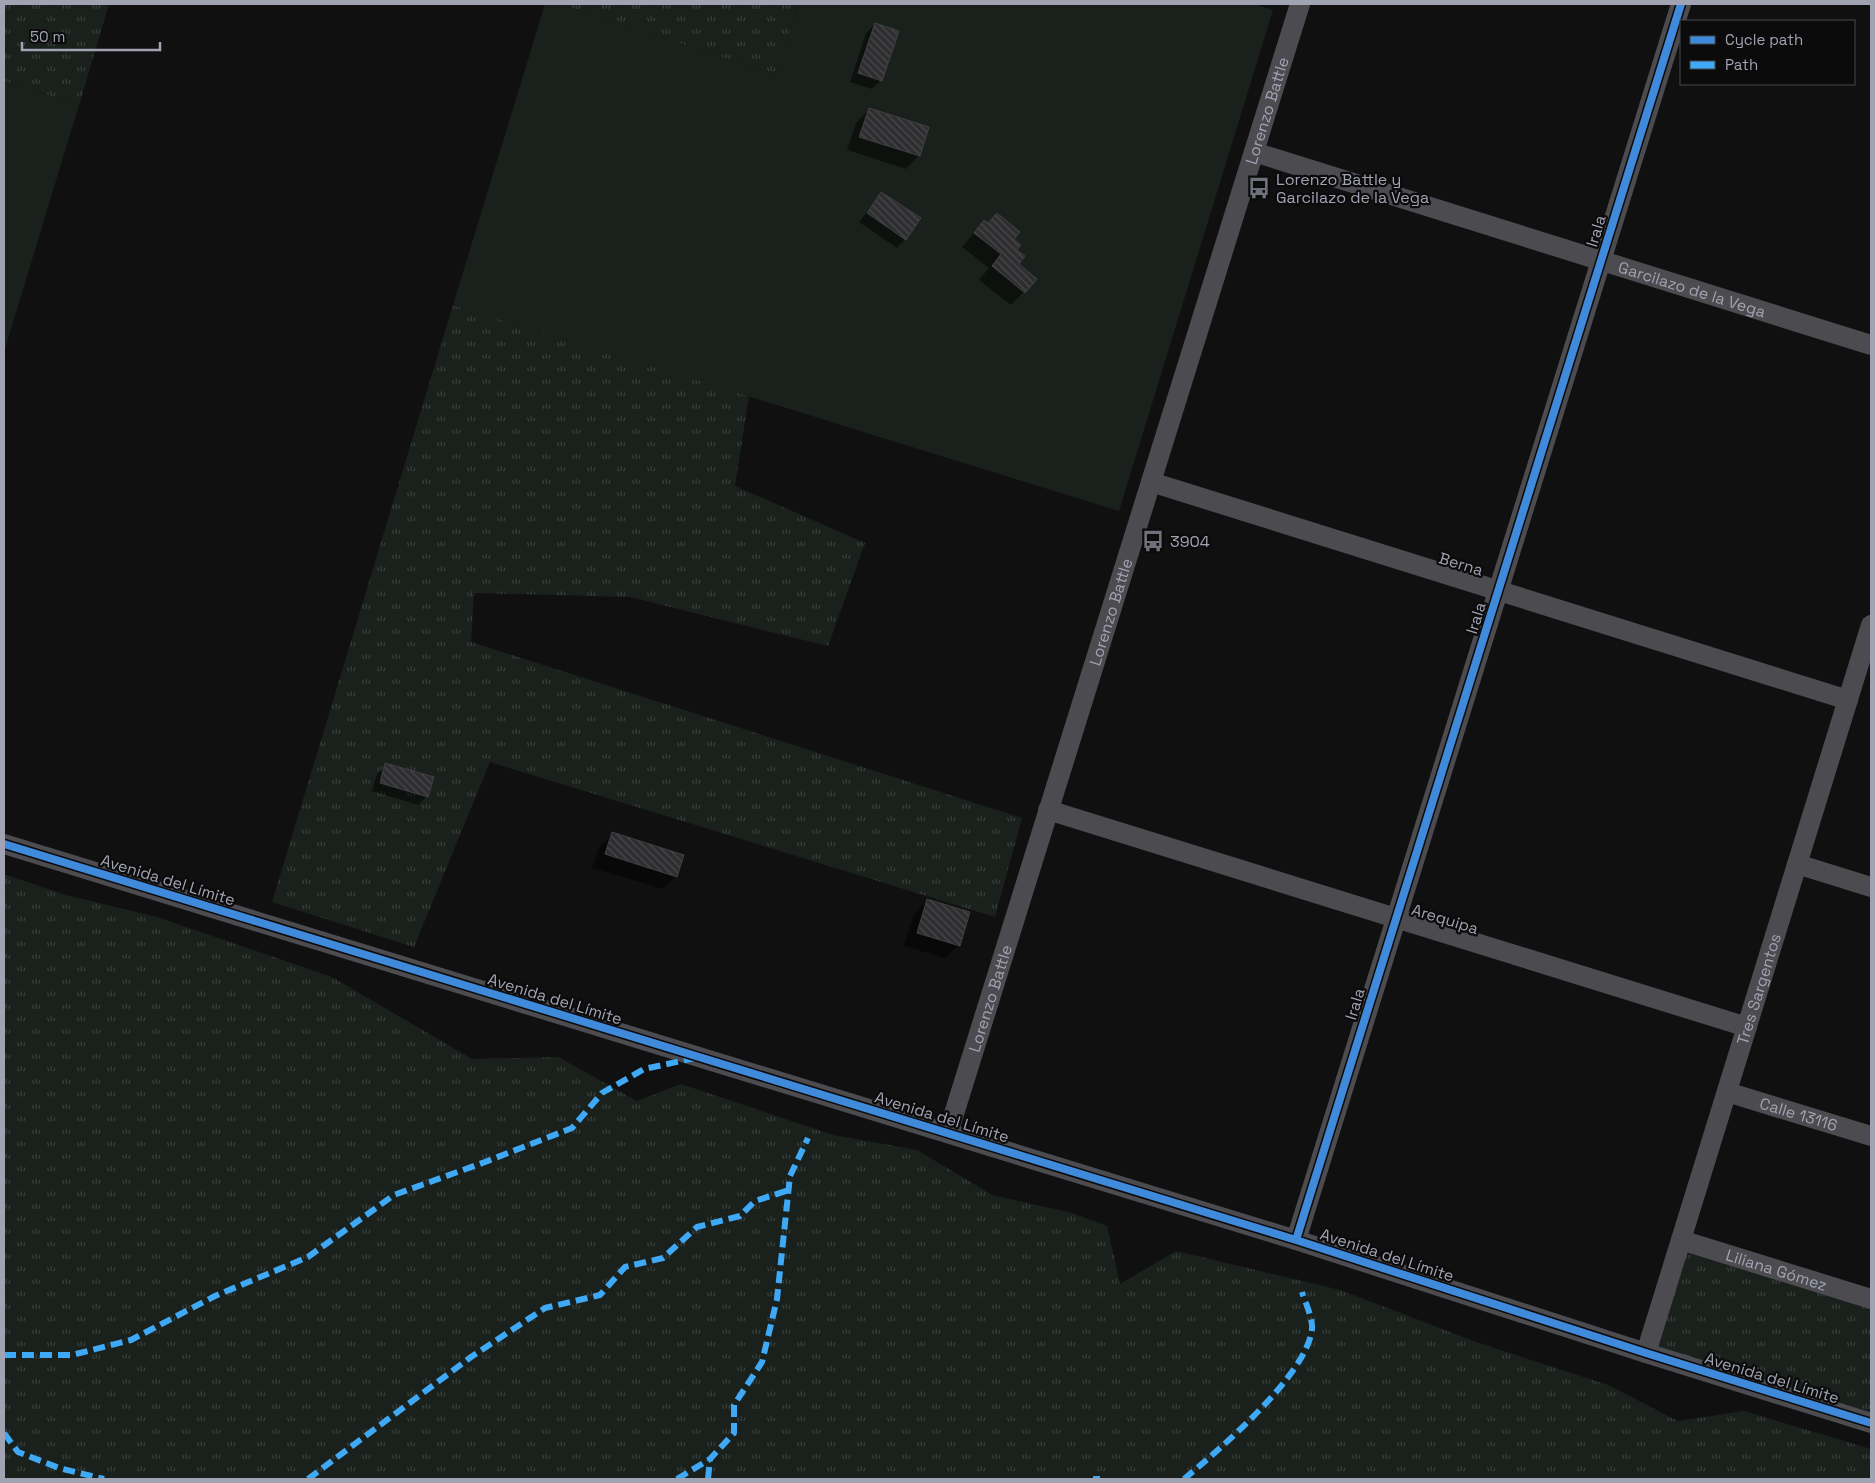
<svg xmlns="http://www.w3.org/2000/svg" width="1875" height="1483" font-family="'Space Grotesk',sans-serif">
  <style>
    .grass { fill: url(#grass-tufts) }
    .pitch { fill: #1a211c }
    .shadow { fill: #0007 }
    .building { fill: url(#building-back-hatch); stroke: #404044 }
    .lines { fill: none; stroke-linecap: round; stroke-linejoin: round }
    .minor { stroke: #4b4b50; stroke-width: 20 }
    .quiet { stroke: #3fa9f5; stroke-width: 6; stroke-dasharray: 12 6; stroke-linecap: butt }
    .cycleway-casing { stroke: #0b0b0c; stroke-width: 11 }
    .cycleway { stroke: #408adc; stroke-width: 8 }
    .labels { text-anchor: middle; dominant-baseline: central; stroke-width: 4.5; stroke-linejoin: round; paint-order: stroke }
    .street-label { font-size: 16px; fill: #a1a3b2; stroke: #0b0b0c }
    .poi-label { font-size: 16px; fill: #a1a3b2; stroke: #0b0b0c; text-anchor: start }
  </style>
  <defs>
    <pattern id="grass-tufts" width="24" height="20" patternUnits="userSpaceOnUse" patternTransform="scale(1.25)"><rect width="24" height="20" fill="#1a211c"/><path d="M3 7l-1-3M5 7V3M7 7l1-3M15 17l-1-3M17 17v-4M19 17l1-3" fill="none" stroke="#383e3b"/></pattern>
    <pattern id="building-back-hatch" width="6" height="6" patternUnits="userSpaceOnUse" patternTransform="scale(1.25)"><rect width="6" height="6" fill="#2e2e30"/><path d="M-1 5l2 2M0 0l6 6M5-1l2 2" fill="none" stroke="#49494c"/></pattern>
  </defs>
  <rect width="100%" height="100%" fill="#101011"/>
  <path class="grass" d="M4 4H109L79 105 4 81Z
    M559 4H798L777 75Z
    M453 305 749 396 735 486 865 543 828 646 630 597 474 593 471 642 1022 818 995 917 490 762 414 947 272 902Z
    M4 874 66 895 157 917 332 977 472 1059 558 1057 637 1101 681 1084 833 1135 917 1150 992 1195 1072 1213 1107 1226 1120 1284 1176 1251 1340 1290 1479 1343 1608 1385 1678 1421 1744 1411 1871 1449V1479H4Z
    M1681 1240 1871 1299V1423L1646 1353Z"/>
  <path class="pitch" d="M545 4H559L777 75 798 4H1254L1273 10 1119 511 453 305Z
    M4 81 79 105 4 352Z"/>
  <path class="shadow" d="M875 24 881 80 872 89 850 82 866 33Z
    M869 109 919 155 906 169 847 150 856 123Z
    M881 194 905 239 897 248 859 222Z
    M984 221 1012 239 1024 292 1011 305 979 280 989 268 962 247Z
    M386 765 427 796 418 805 372 791 377 774Z
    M612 834 676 876 663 889 592 868 599 847Z
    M928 900 959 945 945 958 904 946 914 914Z"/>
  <path class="building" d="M875 23 899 31 882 81 858 73Z
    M869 108 929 127 920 156 859 137Z
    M881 192 921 218 906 240 867 213Z
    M997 213 1020 232 1014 239 1021 245 1017 250 1025 256 1019 264 1037 279 1025 293 992 266 1001 254 974 233 984 220 988 223Z
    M385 763 434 777 428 797 380 783Z
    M612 832 684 855 677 877 605 854Z
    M927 899 970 912 960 946 917 933Z"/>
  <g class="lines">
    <g class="minor">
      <path id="s1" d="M1254 152 1871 345"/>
      <path d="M1151 482 1848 700"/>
      <path d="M1048 810 1747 1027"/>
      <path d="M4 844 1296 1240 1646 1353 1871 1423"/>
      <path d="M1797 864 1871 887"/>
      <path id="s2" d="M1727 1092 1871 1136"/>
      <path id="s3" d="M948 1133 1300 4"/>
      <path d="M1296 1240 1681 4"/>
      <path id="s4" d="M1681 1240 1871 1299"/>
      <path id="s5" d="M1646 1353 1871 625"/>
    </g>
    <path class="quiet" d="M4 1355H72L131 1340 215 1296 308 1257 394 1195 485 1162 572 1128 602 1093 644 1069 695 1058
      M4 1433 18 1452 59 1468 104 1479
      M308 1479 471 1357 545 1308 600 1295 625 1267 663 1258 697 1227 740 1216 755 1201 789 1190
      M677 1479 710 1459 734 1433V1405L762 1362 777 1299 790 1176 808 1138
      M708 1479 710 1459
      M1093 1479H1100
      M1184 1479C1219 1450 1307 1375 1312 1329 1313 1318 1305 1302 1302 1292"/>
    <g class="cycleway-casing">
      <path id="cycleway" d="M4 844 1296 1240 1646 1353 1871 1423
        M1296 1240 1681 4"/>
    </g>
    <use href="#cycleway" class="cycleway"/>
  </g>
  <defs>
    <g id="bus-bare" transform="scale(1.725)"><path d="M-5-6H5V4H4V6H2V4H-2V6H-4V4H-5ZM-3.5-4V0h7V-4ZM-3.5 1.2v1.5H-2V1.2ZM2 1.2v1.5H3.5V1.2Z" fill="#6e707a" stroke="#0b0b0c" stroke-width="2.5" paint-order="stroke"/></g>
  </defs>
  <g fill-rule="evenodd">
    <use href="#bus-bare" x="1259" y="188"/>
    <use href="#bus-bare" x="1153" y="541"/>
  </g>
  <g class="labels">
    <g class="street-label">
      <text stroke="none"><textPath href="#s3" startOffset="1071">Lorenzo Battle</textPath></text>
      <text transform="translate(1596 231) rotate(-73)">Irala</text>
      <text stroke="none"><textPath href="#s1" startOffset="459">Garcilazo de la Vega</textPath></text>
      <text transform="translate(1461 564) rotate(17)">Berna</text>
      <text stroke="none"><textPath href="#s3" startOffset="546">Lorenzo Battle</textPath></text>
      <text transform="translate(1476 618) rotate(-73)">Irala</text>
      <text transform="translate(168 880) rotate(17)">Avenida del Límite</text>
      <text transform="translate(1445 919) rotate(17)">Arequipa</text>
      <text stroke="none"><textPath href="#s5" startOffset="381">Tres Sargentos</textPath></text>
      <text stroke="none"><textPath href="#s3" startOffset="141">Lorenzo Battle</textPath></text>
      <text transform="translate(555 999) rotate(17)">Avenida del Límite</text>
      <text transform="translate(1355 1004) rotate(-73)">Irala</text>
      <text stroke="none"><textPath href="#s2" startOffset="75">Calle 13116</textPath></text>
      <text transform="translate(942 1117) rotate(17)">Avenida del Límite</text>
      <text transform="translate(1387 1255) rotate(18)">Avenida del Límite</text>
      <text stroke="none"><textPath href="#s4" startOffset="100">Liliana Gómez</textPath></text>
      <text transform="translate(1772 1378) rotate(17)">Avenida del Límite</text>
    </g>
    <g class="poi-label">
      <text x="1276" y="179">Lorenzo Battle y<tspan x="1276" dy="18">Garcilazo de la Vega</tspan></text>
      <text x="1170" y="541">3904</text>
    </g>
  </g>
  <rect width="1875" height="1483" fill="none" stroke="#a1a3b2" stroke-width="10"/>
  <rect x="1680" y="20" width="175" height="65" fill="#0b0b0c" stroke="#47484e"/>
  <rect x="1690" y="36" width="25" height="8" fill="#408adc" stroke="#47484e"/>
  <text x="1725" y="45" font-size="15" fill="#a1a3b2">Cycle path</text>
  <rect x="1690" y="61" width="25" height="8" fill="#3fa9f5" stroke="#47484e"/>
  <text x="1725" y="70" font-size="15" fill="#a1a3b2">Path</text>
  <path d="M22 42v8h138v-8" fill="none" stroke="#a1a3b2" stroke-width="2.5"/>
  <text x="30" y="42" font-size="15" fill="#a1a3b2" stroke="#0b0b0c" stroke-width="4" paint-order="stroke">50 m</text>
</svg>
